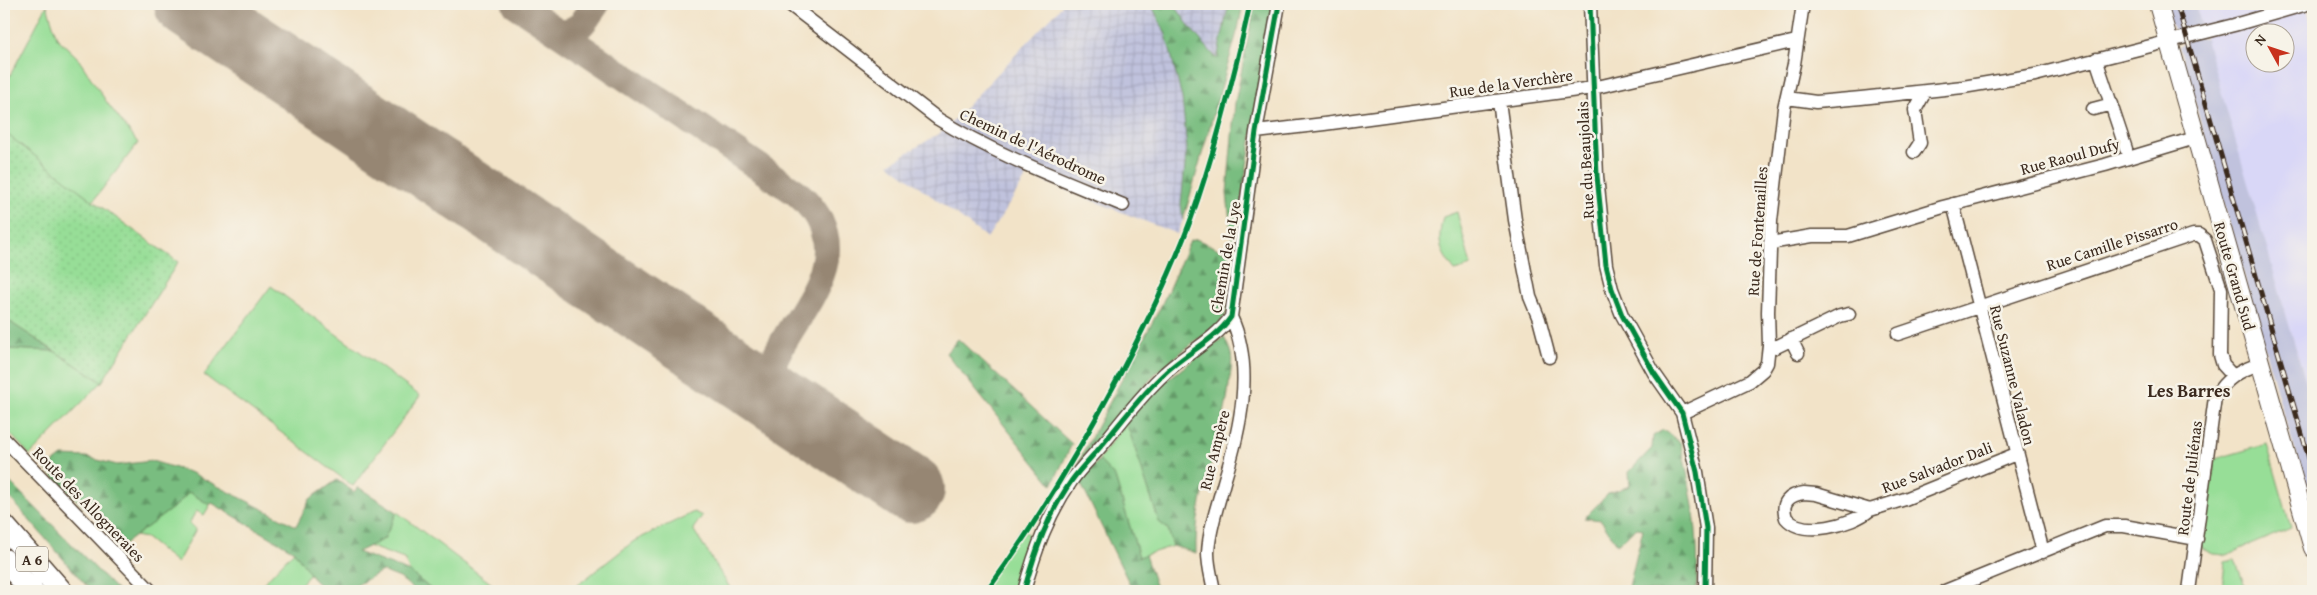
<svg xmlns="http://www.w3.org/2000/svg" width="2317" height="595" font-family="'Gentium Book Plus',serif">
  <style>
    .built { fill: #d9d7f7; fill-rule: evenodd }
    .industrial { fill: url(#industrial-grid) }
    .railway { fill: #c0c2dd }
    .grass { fill: #97de97; stroke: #69845a }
    .forest { fill: url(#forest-firs); stroke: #5a744f }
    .garden { fill: url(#garden-dots); stroke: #69845a }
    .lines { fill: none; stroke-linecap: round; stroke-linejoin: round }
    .taxiway { stroke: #968673; stroke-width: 28 }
    .runway { stroke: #968673; stroke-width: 68 }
    .street-casing { stroke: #564638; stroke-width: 15 }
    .secondary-casing { stroke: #564638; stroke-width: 20 }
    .highway-casing { stroke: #564638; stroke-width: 25 }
    .street { stroke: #fff; stroke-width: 12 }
    .secondary { stroke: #fff; stroke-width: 18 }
    .highway { stroke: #fff; stroke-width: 22 }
    .rail-casing { stroke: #3b2a1e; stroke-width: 5 }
    .rail { stroke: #f7f3e8; stroke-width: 3; stroke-dasharray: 9; stroke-linecap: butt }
    .cycleway-casing { stroke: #f7f3e8; stroke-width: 8 }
    .cycleway { stroke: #00873e; stroke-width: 5 }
    .labels { text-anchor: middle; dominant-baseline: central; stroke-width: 5; stroke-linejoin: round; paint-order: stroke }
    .shield { fill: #f7f3e8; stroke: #73665b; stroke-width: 1 }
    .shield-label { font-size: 15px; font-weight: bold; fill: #3b2a1e }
    .street-label { font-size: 16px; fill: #3b2a1e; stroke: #f7f3e8 }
    .neighbourhood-label { font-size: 18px; font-weight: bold; fill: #3b2a1e; stroke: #f7f3e8 }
  </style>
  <defs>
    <pattern id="industrial-grid" width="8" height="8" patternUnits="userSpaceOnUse" patternTransform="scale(1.25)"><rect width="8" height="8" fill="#c0c2dd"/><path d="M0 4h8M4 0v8" fill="none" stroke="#a6a7bd"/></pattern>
    <pattern id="forest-firs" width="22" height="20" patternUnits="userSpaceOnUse" patternTransform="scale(1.25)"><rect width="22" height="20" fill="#79bd80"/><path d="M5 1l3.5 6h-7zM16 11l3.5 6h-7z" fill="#649a68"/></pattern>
    <pattern id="garden-dots" width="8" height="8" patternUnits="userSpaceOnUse" patternTransform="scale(1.25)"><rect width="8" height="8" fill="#97de97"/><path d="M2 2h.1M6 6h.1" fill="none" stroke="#83bf82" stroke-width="1.8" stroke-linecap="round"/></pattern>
  </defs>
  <rect width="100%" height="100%" fill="#f7f3e8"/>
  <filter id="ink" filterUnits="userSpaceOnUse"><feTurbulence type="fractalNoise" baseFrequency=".02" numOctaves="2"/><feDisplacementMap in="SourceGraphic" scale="10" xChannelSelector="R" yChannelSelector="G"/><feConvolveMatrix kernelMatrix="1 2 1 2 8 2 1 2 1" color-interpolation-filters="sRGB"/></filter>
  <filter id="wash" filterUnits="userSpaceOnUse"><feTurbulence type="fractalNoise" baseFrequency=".0096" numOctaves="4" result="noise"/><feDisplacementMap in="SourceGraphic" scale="20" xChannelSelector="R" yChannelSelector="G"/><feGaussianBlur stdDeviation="1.12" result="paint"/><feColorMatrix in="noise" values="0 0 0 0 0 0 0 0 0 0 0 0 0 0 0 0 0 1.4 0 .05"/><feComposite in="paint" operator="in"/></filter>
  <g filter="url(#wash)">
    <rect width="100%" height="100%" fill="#f2e3c8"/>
    <path class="built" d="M2195 4H2306L2313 32V407ZM2254 32H2284V62H2254Z"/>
    <path class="industrial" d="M1061 4H1151L1166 34 1182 98 1187 147 1181 204 1183 220 1177 234 1028 175 987 238 889 164 943 131 1062 6Z
      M1174 4H1229L1217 59 1191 29Z"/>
    <path class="railway" d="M2162 4H2195L2202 27 2199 38 2206 39 2313 407V504L2282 410 2179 46 2186 42 2175 34Z"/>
    <path class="grass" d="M47 5 57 38 77 57 108 104 138 143 93 201 4 132V87Z
      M1457 212 1471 266 1455 271C1439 250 1437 243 1443 217Z
      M271 286 420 396 353 486 204 375Z
      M4 347 8 349 54 351 102 382 30 455 4 427Z
      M1126 421 1159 522 1168 529 1173 546 1139 557 1115 477 1099 460Z
      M2267 444 2291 528 2226 555 2214 554 2201 548 2215 459Z
      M189 492 210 505 204 515 196 511 189 524 196 529 177 563 146 538 135 536 178 504Z
      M397 512 501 591H433L410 572 404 559 368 546 384 539Z
      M694 512 702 516 693 529 732 591H704L702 588 695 591H570L634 541Z
      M1020 529 1030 535 1031 548 1019 591H981Z
      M294 551 310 574 295 591H256Z
      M2235 560 2247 591H2222L2225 562Z"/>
    <path class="forest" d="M1151 4H1174L1191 29 1217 59 1229 4H1243L1238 29 1183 220 1181 204 1187 147 1182 98 1166 34Z
      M1255 4H1274L1235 238 1232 241 1227 193 1235 103Z
      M1196 239 1232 255 1225 316 1216 328 1195 341 1156 373 1076 466 1161 306 1190 241Z
      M4 318 54 351 8 349 4 347Z
      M1224 337C1226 342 1230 349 1231 354 1233 363 1230 376 1229 385 1223 442 1194 495 1196 553L1173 546 1168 529 1159 522 1126 421 1159 386Z
      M958 339 1072 444 1052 485 946 353Z
      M1663 430 1680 442C1692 491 1701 541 1696 591H1628L1643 529 1637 528 1617 544 1601 520 1584 518 1609 493 1630 486 1629 472 1652 448 1653 436Z
      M62 456 86 457 117 465 152 461 192 473 296 526 310 499 337 480 354 492 358 487 397 512 384 539 357 552 410 572 433 591H416L400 578 382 571 346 591H327L315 581 294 551 212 503 210 505 189 492 178 504 123 545 45 469Z
      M1099 460 1115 477 1139 557 1145 555 1157 591H1133L1080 482Z
      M4 476 118 591H91L4 491Z"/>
    <path class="garden" d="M4 132 93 201 178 262 102 382 4 318Z"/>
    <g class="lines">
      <path class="taxiway" d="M516 4 558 32C580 34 585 19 596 4
        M558 32 797 193C885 269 742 346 774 397
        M740 374 760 373 774 361"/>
      <path class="runway" d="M188 4 911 489"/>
    </g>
  </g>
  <g filter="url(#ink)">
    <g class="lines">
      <g class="street-casing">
        <path id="street" d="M789 4 938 119C996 155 1061 179 1123 205
          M1590 4 1597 176 1606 265 1612 289 1622 315 1654 373 1682 413 1697 472 1706 528 1705 591
          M2096 59 2126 149
          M1787 98 1816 102 1861 98 1963 87 2035 75 2234 25 2307 4
          M1499 101 1515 220 1523 261 1530 297 1539 319 1549 357
          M2093 109 2112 104
          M1256 132 1324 124 1593 88 1796 41
          M1914 152 1920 143 1915 110 1925 92
          M1953 204 2043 552
          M1770 243 1812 236H1848L1943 207 2105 165 2195 138
          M1898 334 2193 235H2199L2205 240 2221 289 2220 355 2223 365 2233 376
          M1791 339 1798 353
          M1769 345 1776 347 1840 316 1849 314
          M1682 413 1750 381 1763 370 1767 363 1769 345 1768 312 1771 221 1784 108 1794 64 1803 4
          M4 439 151 591
          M1804 493 1816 494 1870 510C1852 525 1803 538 1786 518 1781 503 1788 495 1804 493Z
          M1870 510 1905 499 2016 454
          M1024 591C1035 551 1048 514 1072 480 1083 465 1096 453 1107 439 1126 416 1143 393 1165 373 1186 353 1214 341 1231 317L1256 132 1279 4
          M1214 591C1212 579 1208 566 1208 553 1209 529 1218 505 1224 482 1240 430 1255 368 1231 317
          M1945 591 2105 526H2124L2197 539
          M2189 591 2215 397C2225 379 2240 370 2260 364"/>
      </g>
      <g class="secondary-casing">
        <path id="secondary" d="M2158 4 2313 548"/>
      </g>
      <g class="highway-casing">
        <path id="highway" d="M4 526 61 591
          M4 560 32 591"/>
      </g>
      <use href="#street" class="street"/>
      <use href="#secondary" class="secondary"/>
      <use href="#highway" class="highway"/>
      <g class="rail-casing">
        <path id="rail" d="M2177 4 2313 472"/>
      </g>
      <use href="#rail" class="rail"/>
      <g class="cycleway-casing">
        <path id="cycleway" d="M1590 4 1597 176 1606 265 1612 289 1622 315 1654 373 1682 413 1697 472 1706 528 1705 591
          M987 591C1036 524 1079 451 1118 378 1145 326 1171 274 1191 219 1216 149 1234 77 1250 4
          M1024 591C1035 551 1048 514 1072 480 1083 465 1096 453 1107 439 1126 416 1143 393 1165 373 1186 353 1214 341 1231 317L1256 132 1279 4"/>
      </g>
      <use href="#cycleway" class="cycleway"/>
    </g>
  </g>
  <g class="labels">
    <rect class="shield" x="16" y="546.5" width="32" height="25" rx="4"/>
    <g class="shield-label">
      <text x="32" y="559">A 6</text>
    </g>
    <g class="street-label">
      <text transform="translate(1511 83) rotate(-8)">Rue de la Verchère</text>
      <text transform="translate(1033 146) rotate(25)">Chemin de l'Aérodrome</text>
      <text transform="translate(2070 156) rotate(-15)">Rue Raoul Dufy</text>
      <text transform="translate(1585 160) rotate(-93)">Rue du Beaujolais</text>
      <text transform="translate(1757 231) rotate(-86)">Rue de Fontenailles</text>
      <text transform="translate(2112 244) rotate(-18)">Rue Camille Pissarro</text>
      <text transform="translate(1225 257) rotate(-80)">Chemin de la Lye</text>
      <text transform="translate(2235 276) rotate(74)">Route Grand Sud</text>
      <text transform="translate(2013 375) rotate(76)">Rue Suzanne Valadon</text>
      <text transform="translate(1214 450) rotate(-76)">Rue Ampère</text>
      <text transform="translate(1937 467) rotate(-21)">Rue Salvador Dali</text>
      <text transform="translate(2189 478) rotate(-83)">Route de Juliénas</text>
      <text transform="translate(89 504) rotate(46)">Route des Allogneraies</text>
    </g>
    <g class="neighbourhood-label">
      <text x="2189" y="390">Les Barres</text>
    </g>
  </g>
  <rect width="2317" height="595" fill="none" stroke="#f7f3e8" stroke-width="20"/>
  <g transform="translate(2270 48) rotate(310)"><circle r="24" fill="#f7f3e8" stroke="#aca397"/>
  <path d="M0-4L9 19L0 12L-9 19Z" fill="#c8321e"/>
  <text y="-8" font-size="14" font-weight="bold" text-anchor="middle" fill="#3b2a1e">N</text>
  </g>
</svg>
